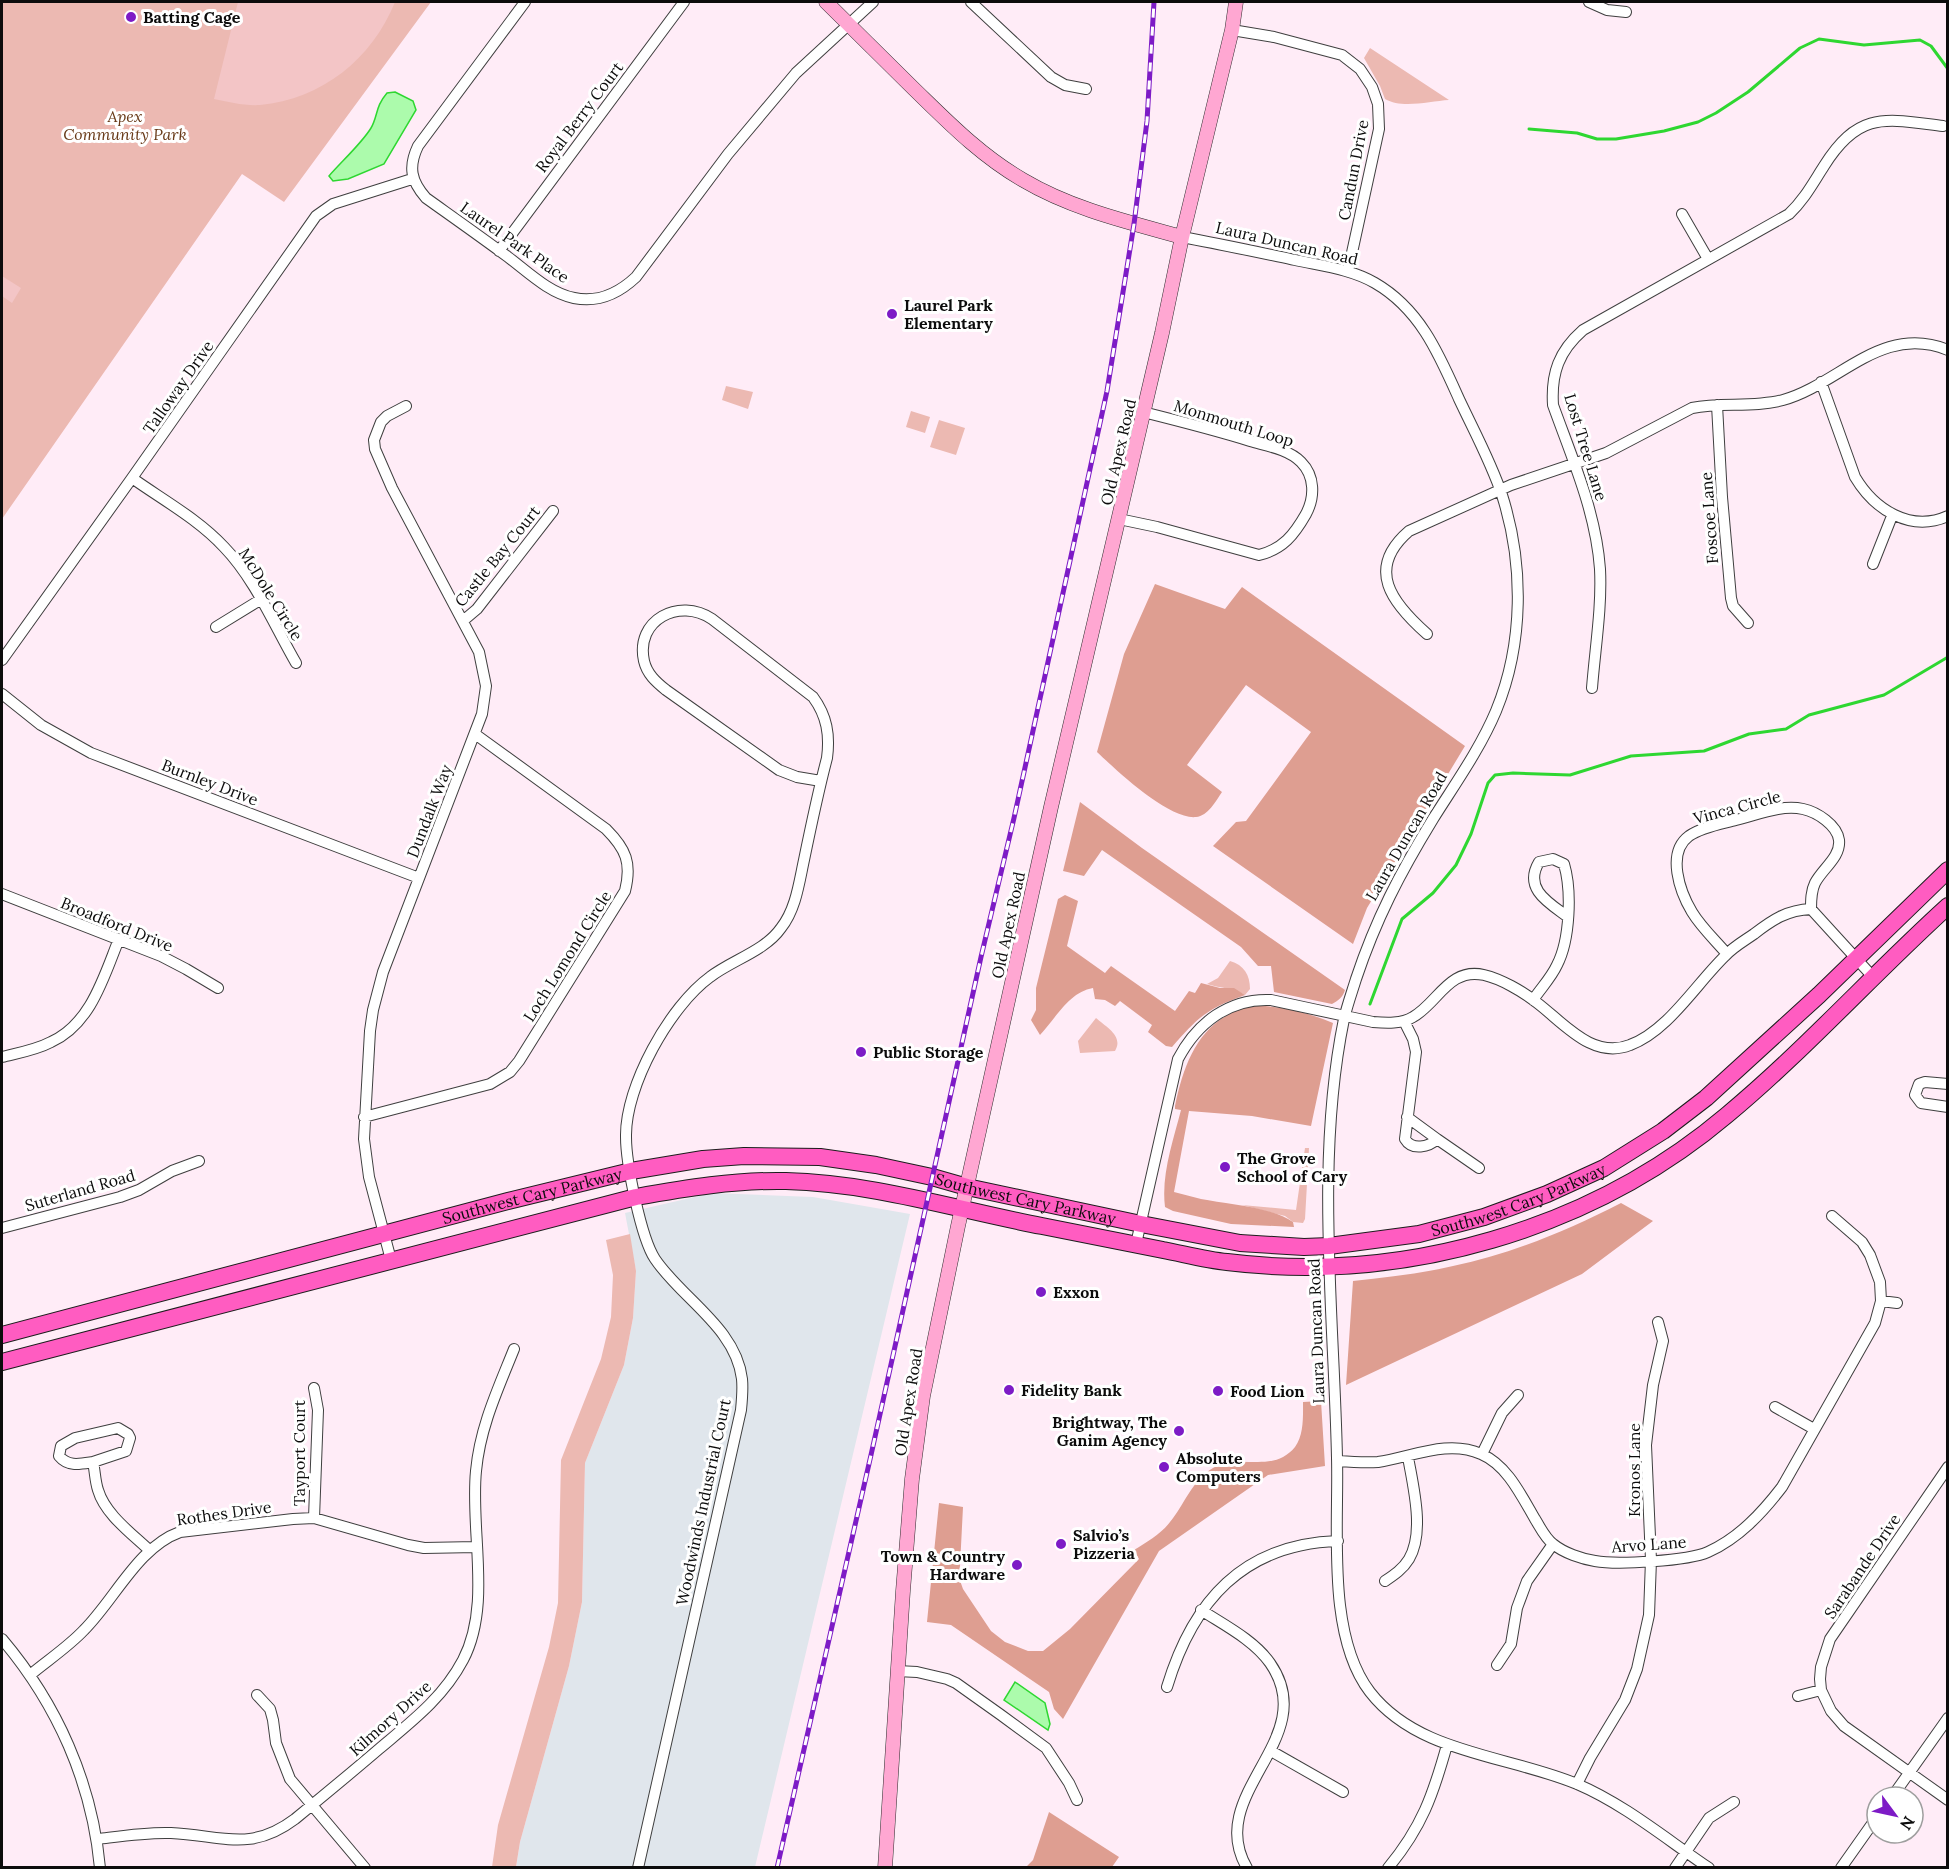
<svg xmlns="http://www.w3.org/2000/svg" width="1949" height="1869" font-family="Lora,serif">
  <style>
    .industrial { fill: #e0e6ec }
    .green { fill: #ecb9b2 }
    .forest { fill: #de9e91 }
    .pitch { fill: #f3c5c6 }
    .water { fill: #acfbac; stroke: #2ed731; stroke-width: 1.5 }
    .lines { fill: none; stroke-linecap: round; stroke-linejoin: round }
    .stream { stroke: #2ed731; stroke-width: 3 }
    .street-casing { stroke: #3f3f3f; stroke-width: 12 }
    .secondary-casing { stroke: #2e2e2e; stroke-width: 15 }
    .primary-casing { stroke: #1d1d1d; stroke-width: 18 }
    .street { stroke: #fff; stroke-width: 10 }
    .secondary { stroke: #ffa7d2; stroke-width: 14 }
    .primary { stroke: #ff5cc1; stroke-width: 16 }
    .rail-casing { stroke: #7d1bc6; stroke-width: 5 }
    .rail { stroke: #fff; stroke-width: 3; stroke-dasharray: 9; stroke-linecap: butt }
    .poi-dot { fill: #7d1bc6; stroke: #fff; stroke-width: 2 }
    .labels { text-anchor: middle; dominant-baseline: central; stroke-width: 6; stroke-linejoin: round; paint-order: stroke }
    .poi-label { font-size: 16px; font-weight: bold; fill: #0c0c0c; stroke: #fff; text-anchor: start }
    .park-label { font-size: 16px; font-style: italic; fill: #683a18; stroke: #fff }
    .street-label { font-size: 16px; fill: #0c0c0c; stroke: #fff }
  </style>
  <rect width="100%" height="100%" fill="#ffecf7"/>
  <path class="industrial" d="M712 1193 813 1197 910 1214 755 1867 516 1868 520 1842 569 1666 582 1602 585 1463 624 1365 633 1318 636 1271 625 1213Z"/>
  <path class="green" d="M2 2H431L284 202 242 174 2 519Z
    M1370 48 1449 100C1430 101 1402 109 1385 99L1380 86 1364 58Z
    M726 386 753 392 748 409 722 400Z
    M911 411 930 417 925 433 906 427Z
    M939 420 965 428 956 455 930 447Z
    M1230 961C1244 965 1250 975 1250 989L1245 995C1232 987 1222 989 1207 984L1218 978Z
    M1096 1018C1106 1027 1124 1036 1115 1051L1080 1053 1078 1041Z
    M1305 1148H1309L1305 1219 1303 1223 1293 1222 1285 1216 1242 1205 1296 1210Z
    M630 1234 636 1271 633 1318 624 1365 585 1463 582 1602 569 1666 520 1842 516 1867H492L498 1825 549 1647 558 1603 561 1460 601 1359 611 1317 613 1275 606 1240Z"/>
  <path class="forest" d="M1155 584 1225 609 1242 587 1465 746 1367 908 1353 944 1213 846 1236 822 1246 821 1311 732 1246 685 1187 765 1222 792C1216 801 1208 816 1196 817 1169 820 1116 770 1097 752L1124 654Z
    M1080 802 1142 848 1345 990C1343 997 1338 1001 1332 1004L1274 992 1271 966H1258L1241 947 1102 850 1084 876 1063 871Z
    M1065 895 1078 901 1067 946 1105 973 1111 966 1175 1011 1189 991 1195 993 1201 983 1220 988H1234L1245 995C1207 1009 1199 1016 1172 1047L1166 1046 1148 1032 1152 1025 1120 1001 1115 1006 1105 1000 1095 999 1093 988C1069 992 1056 1018 1040 1035L1031 1020 1036 1010V988L1058 899Z
    M1255 1005C1283 1007 1307 1012 1333 1023L1311 1126 1252 1116 1189 1111 1174 1192C1183 1194 1192 1197 1201 1199 1227 1204 1272 1207 1293 1222L1294 1227 1231 1224 1173 1211 1165 1207C1161 1175 1173 1141 1181 1110L1175 1109V1106C1185 1058 1202 1016 1255 1005Z
    M1621 1203 1653 1221 1582 1274 1346 1385 1353 1281C1386 1277 1420 1274 1453 1266 1512 1254 1568 1230 1621 1203Z
    M1321 1401 1325 1466 1268 1475 1159 1551 1063 1719 1054 1709 1049 1692 951 1625 927 1622 939 1503 963 1507 960 1566 958 1575 963 1589 991 1631 1005 1642 1028 1651H1043L1070 1629 1139 1559 1134 1550C1147 1542 1161 1534 1170 1522 1184 1505 1193 1479 1213 1468 1239 1452 1272 1475 1295 1447 1304 1435 1303 1416 1303 1402Z
    M1049 1812 1119 1857 1112 1867H1026L1033 1860Z"/>
  <path class="pitch" d="M238 2H395C372 59 322 99 260 105 245 106 228 102 214 99Z
    M2 276 21 288 12 303 2 296Z"/>
  <path class="water" d="M395 92 413 101 416 110 384 164 348 179 333 181 329 176C341 162 362 143 371 128 378 116 375 107 387 93Z
    M1015 1682 1045 1703 1050 1724 1048 1730 1004 1700Z"/>
  <g class="lines">
    <path class="stream" d="M1529 129 1577 133 1597 139H1616L1664 131 1698 122 1716 113 1748 92 1800 48 1819 39 1864 45 1920 40 1931 46 1948 69
      M1370 1004 1402 919 1433 893 1456 865 1471 834 1488 783 1495 775 1513 773 1570 775 1631 756 1704 751 1749 734 1786 729 1809 715 1884 695 1948 657"/>
    <g class="street-casing">
      <path id="street" d="M525 2 418 146C408 167 411 181 426 198 454 218 481 237 508 257 528 272 549 293 574 298 598 303 619 293 636 277L728 154 796 73 873 2
        M971 2 1051 77 1065 85 1086 89
        M1589 2 1607 10 1626 12
        M1232 30 1274 37 1342 55 1360 69 1372 87 1378 104 1379 129 1348 271
        M1682 214 1708 259
        M1182 237C1220 244 1257 252 1295 260 1322 266 1351 269 1375 283 1420 309 1439 354 1459 399 1474 431 1491 462 1502 495 1524 564 1524 643 1496 711 1480 749 1455 784 1433 819 1400 873 1376 919 1356 979 1352 992 1347 1006 1344 1019 1315 1159 1334 1315 1337 1458 1339 1527 1326 1635 1370 1692 1418 1754 1508 1755 1577 1784 1624 1804 1666 1839 1709 1868
        M499 251 684 2
        M1821 382 1855 477C1874 509 1910 533 1948 516
        M1717 405 1722 497 1731 598 1733 606 1748 623
        M132 478C163 500 198 519 224 547 255 579 274 625 296 663
        M1119 519 1157 527 1259 555C1283 549 1294 535 1306 514 1315 497 1315 476 1301 462 1288 449 1267 446 1250 441 1215 430 1179 421 1143 412
        M1873 564 1892 516
        M464 620 477 609 553 511
        M216 627 260 600
        M1427 634C1392 603 1365 569 1409 531L1511 485 1606 453 1692 408C1722 402 1753 408 1783 400 1840 384 1882 323 1948 350
        M2 660 132 478 316 216 333 204 412 179
        M1592 688C1595 649 1602 608 1600 569 1596 512 1572 458 1553 405 1551 373 1559 351 1583 330L1789 214C1804 200 1813 183 1824 166 1859 110 1886 119 1943 126
        M2 694 41 725 91 753 419 878
        M2 894 161 956 186 969 218 988
        M1727 954C1715 940 1701 927 1692 912 1680 892 1666 853 1689 836 1702 827 1721 824 1736 820 1757 815 1781 804 1803 809 1817 812 1837 825 1839 840 1841 857 1822 869 1815 883 1811 891 1811 900 1811 909
        M1533 1000C1541 988 1551 978 1557 965 1570 940 1572 891 1564 864L1553 859 1539 862C1523 889 1549 903 1568 917
        M1404 1021 1413 1039 1416 1052 1405 1139C1412 1151 1429 1147 1437 1139L1479 1168
        M2 1057C18 1053 36 1050 51 1042 91 1024 104 976 119 939
        M1948 1084 1925 1082 1919 1084 1915 1095 1921 1103 1948 1107
        M364 1117 490 1084 510 1072 519 1061 625 891C632 863 626 849 606 829L475 734
        M1407 1117 1437 1139
        M2 1228 120 1197 139 1190 172 1171 199 1161
        M1136 1244 1178 1059C1197 1023 1229 998 1271 1000L1373 1022C1386 1023 1402 1024 1413 1017 1438 1003 1449 967 1484 975 1501 979 1522 991 1536 1002 1563 1022 1592 1060 1630 1045 1668 1031 1696 984 1725 956 1733 947 1744 941 1754 934 1772 920 1787 910 1811 909L1873 977
        M391 1260 369 1177 364 1139 370 1031 373 1010 383 972 482 714 486 686 479 652 392 488 375 449 374 440 381 422 387 416 406 406
        M1881 1301 1897 1303
        M1775 1407 1814 1429
        M1482 1454 1502 1413 1518 1395
        M1338 1461C1351 1462 1365 1463 1378 1462 1412 1457 1448 1439 1481 1454 1507 1465 1521 1495 1535 1519 1540 1527 1545 1538 1553 1544 1564 1553 1582 1559 1595 1561 1617 1565 1688 1561 1708 1552 1739 1538 1762 1513 1782 1487L1875 1323 1881 1301 1880 1282 1870 1255 1862 1242 1832 1216
        M93 1462 126 1451 130 1438 128 1434 118 1428 75 1438 61 1446 59 1456C68 1467 80 1464 93 1462 95 1471 95 1481 98 1490 105 1514 131 1533 149 1550
        M1948 1467 1830 1639 1821 1667 1820 1679 1821 1690 1831 1711 1844 1726 1948 1800
        M314 1518 318 1410 314 1388
        M1385 1581C1394 1575 1403 1569 1409 1559 1425 1532 1413 1486 1408 1457
        M1201 1610C1224 1625 1254 1640 1270 1663 1323 1739 1203 1793 1247 1868
        M2 1639C57 1704 92 1782 100 1868
        M1497 1665 1511 1644 1517 1608 1527 1581 1553 1544
        M897 1671 917 1672 947 1679 956 1683 1001 1715 1046 1748 1069 1783 1077 1800
        M30 1675C48 1660 68 1647 84 1630 115 1599 138 1547 180 1532L293 1519 314 1518 408 1545 424 1548 476 1547
        M1167 1687C1193 1601 1243 1544 1338 1541
        M257 1695 270 1709 273 1720 276 1743 290 1779 365 1868
        M1798 1696 1821 1690
        M1271 1751 1343 1792
        M1577 1784 1590 1758 1625 1700 1637 1669 1649 1615 1651 1560 1646 1445 1653 1385 1663 1341 1658 1322
        M1892 1797 1948 1718
        M98 1839C122 1836 147 1832 171 1833 221 1835 250 1853 295 1819 323 1796 351 1773 379 1749 411 1722 443 1698 463 1660 492 1605 470 1531 476 1471 480 1427 498 1389 514 1349
        M638 1868 741 1410C742 1400 743 1389 742 1379 736 1328 682 1299 655 1259 641 1238 626 1163 626 1137 625 1086 670 1006 710 977 732 960 765 951 781 928 796 909 799 883 804 860 811 826 818 792 827 758 830 735 827 716 813 697L712 619C679 597 635 620 644 661 647 674 656 682 666 690L779 770 797 777 821 781
        M1388 1868C1422 1827 1433 1795 1447 1745
        M1675 1868 1709 1818 1734 1802
        M1841 1868 1877 1817"/>
    </g>
    <g class="secondary-casing">
      <path id="secondary" d="M826 2C855 31 885 60 914 89 948 122 981 156 1023 180 1072 209 1128 222 1182 237
        M885 1868 903 1591 912 1479 923 1396 958 1226 1051 807 1162 333 1182 237 1232 30 1236 2"/>
    </g>
    <g class="primary-casing">
      <g id="primary">
        <path id="s1" d="M2 1335 508 1201 631 1171 703 1159 744 1156 820 1157 876 1165 932 1177 967 1187 1141 1224 1240 1243 1304 1247 1329 1246 1419 1234 1484 1217 1547 1194 1604 1168 1663 1131 1706 1098 1819 995 1948 870"/>
        <path d="M2 1362 636 1197C686 1188 735 1180 786 1181 873 1183 958 1210 1042 1226 1083 1234 1123 1242 1163 1250 1184 1254 1206 1260 1227 1262 1403 1284 1591 1230 1727 1115 1805 1050 1873 974 1948 906"/>
      </g>
    </g>
    <use href="#street" class="street"/>
    <use href="#secondary" class="secondary"/>
    <use href="#primary" class="primary"/>
    <g class="rail-casing">
      <path id="rail" d="M777 1868 871 1455 981 957 1014 818 1107 391 1134 224 1147 121 1154 2"/>
    </g>
    <use href="#rail" class="rail"/>
  </g>
  <g class="poi-dot">
    <circle cx="131" cy="17" r="6"/>
    <circle cx="892" cy="314" r="6"/>
    <circle cx="861" cy="1052" r="6"/>
    <circle cx="1225" cy="1167" r="6"/>
    <circle cx="1041" cy="1292" r="6"/>
    <circle cx="1009" cy="1390" r="6"/>
    <circle cx="1218" cy="1391" r="6"/>
    <circle cx="1179" cy="1431" r="6"/>
    <circle cx="1164" cy="1467" r="6"/>
    <circle cx="1061" cy="1544" r="6"/>
    <circle cx="1017" cy="1565" r="6"/>
  </g>
  <g class="labels">
    <g class="poi-label">
      <text x="143" y="17">Batting Cage</text>
      <text x="904" y="305">Laurel Park<tspan x="904" dy="18">Elementary</tspan></text>
      <text x="873" y="1052">Public Storage</text>
      <text x="1237" y="1158">The Grove<tspan x="1237" dy="18">School of Cary</tspan></text>
      <text x="1053" y="1292">Exxon</text>
      <text x="1021" y="1390">Fidelity Bank</text>
      <text x="1230" y="1391">Food Lion</text>
      <text x="1167" y="1422" text-anchor="end">Brightway, The<tspan x="1167" dy="18">Ganim Agency</tspan></text>
      <text x="1176" y="1458">Absolute<tspan x="1176" dy="18">Computers</tspan></text>
      <text x="1073" y="1535">Salvio’s<tspan x="1073" dy="18">Pizzeria</tspan></text>
      <text x="1005" y="1556" text-anchor="end">Town &amp; Country<tspan x="1005" dy="18">Hardware</tspan></text>
    </g>
    <g class="park-label">
      <text x="125" y="116">Apex<tspan x="125" dy="18">Community Park</tspan></text>
    </g>
    <g class="street-label">
      <text transform="translate(579 117) rotate(-53)">Royal Berry Court</text>
      <text transform="translate(1353 170) rotate(-79)">Candun Drive</text>
      <text transform="translate(515 242) rotate(35)">Laurel Park Place</text>
      <text transform="translate(1287 243) rotate(13)">Laura Duncan Road</text>
      <text transform="translate(178 387) rotate(-55)">Talloway Drive</text>
      <text transform="translate(1234 423) rotate(17)">Monmouth Loop</text>
      <text transform="translate(1586 447) rotate(73)">Lost Tree Lane</text>
      <text transform="translate(1118 452) rotate(-77)">Old Apex Road</text>
      <text transform="translate(1709 518) rotate(-94)">Foscoe Lane</text>
      <text transform="translate(497 556) rotate(-51)">Castle Bay Court</text>
      <text transform="translate(271 594) rotate(58)">McDole Circle</text>
      <text transform="translate(210 782) rotate(21)">Burnley Drive</text>
      <text transform="translate(1737 807) rotate(-15)">Vinca Circle</text>
      <text transform="translate(429 811) rotate(-69)">Dundalk Way</text>
      <text transform="translate(1406 836) rotate(-60)">Laura Duncan Road</text>
      <text transform="translate(117 924) rotate(22)">Broadford Drive</text>
      <text transform="translate(1008 925) rotate(-78)">Old Apex Road</text>
      <text transform="translate(567 956) rotate(-58)">Loch Lomond Circle</text>
      <text transform="translate(80 1190) rotate(-16)">Suterland Road</text>
      <text stroke="none"><textPath href="#s1" startOffset="548">Southwest Cary Parkway</textPath></text>
      <text stroke="none"><textPath href="#s1" startOffset="1050">Southwest Cary Parkway</textPath></text>
      <text stroke="none"><textPath href="#s1" startOffset="1554">Southwest Cary Parkway</textPath></text>
      <text transform="translate(1316 1331) rotate(-92)">Laura Duncan Road</text>
      <text transform="translate(908 1402) rotate(-81)">Old Apex Road</text>
      <text transform="translate(299 1453) rotate(-90)">Tayport Court</text>
      <text transform="translate(1634 1470) rotate(-90)">Kronos Lane</text>
      <text transform="translate(703 1502) rotate(-78)">Woodwinds Industrial Court</text>
      <text transform="translate(224 1513) rotate(-8)">Rothes Drive</text>
      <text transform="translate(1649 1544) rotate(-4)">Arvo Lane</text>
      <text transform="translate(1862 1566) rotate(-56)">Sarabande Drive</text>
      <text transform="translate(390 1718) rotate(-42)">Kilmory Drive</text>
    </g>
  </g>
  <rect width="1949" height="1869" fill="none" stroke="#0c0c0c" stroke-width="6"/>
  <g transform="translate(1895 1815) rotate(123)"><circle r="28" fill="#ffffff" stroke="#9e9e9e" stroke-width="1.5"/>
  <path d="M0-4.5L10 22L0 15L-10 22Z" fill="#7d1bc6"/>
  <text y="-9" font-size="16" font-weight="bold" text-anchor="middle" fill="#0c0c0c">N</text>
  </g>
</svg>
